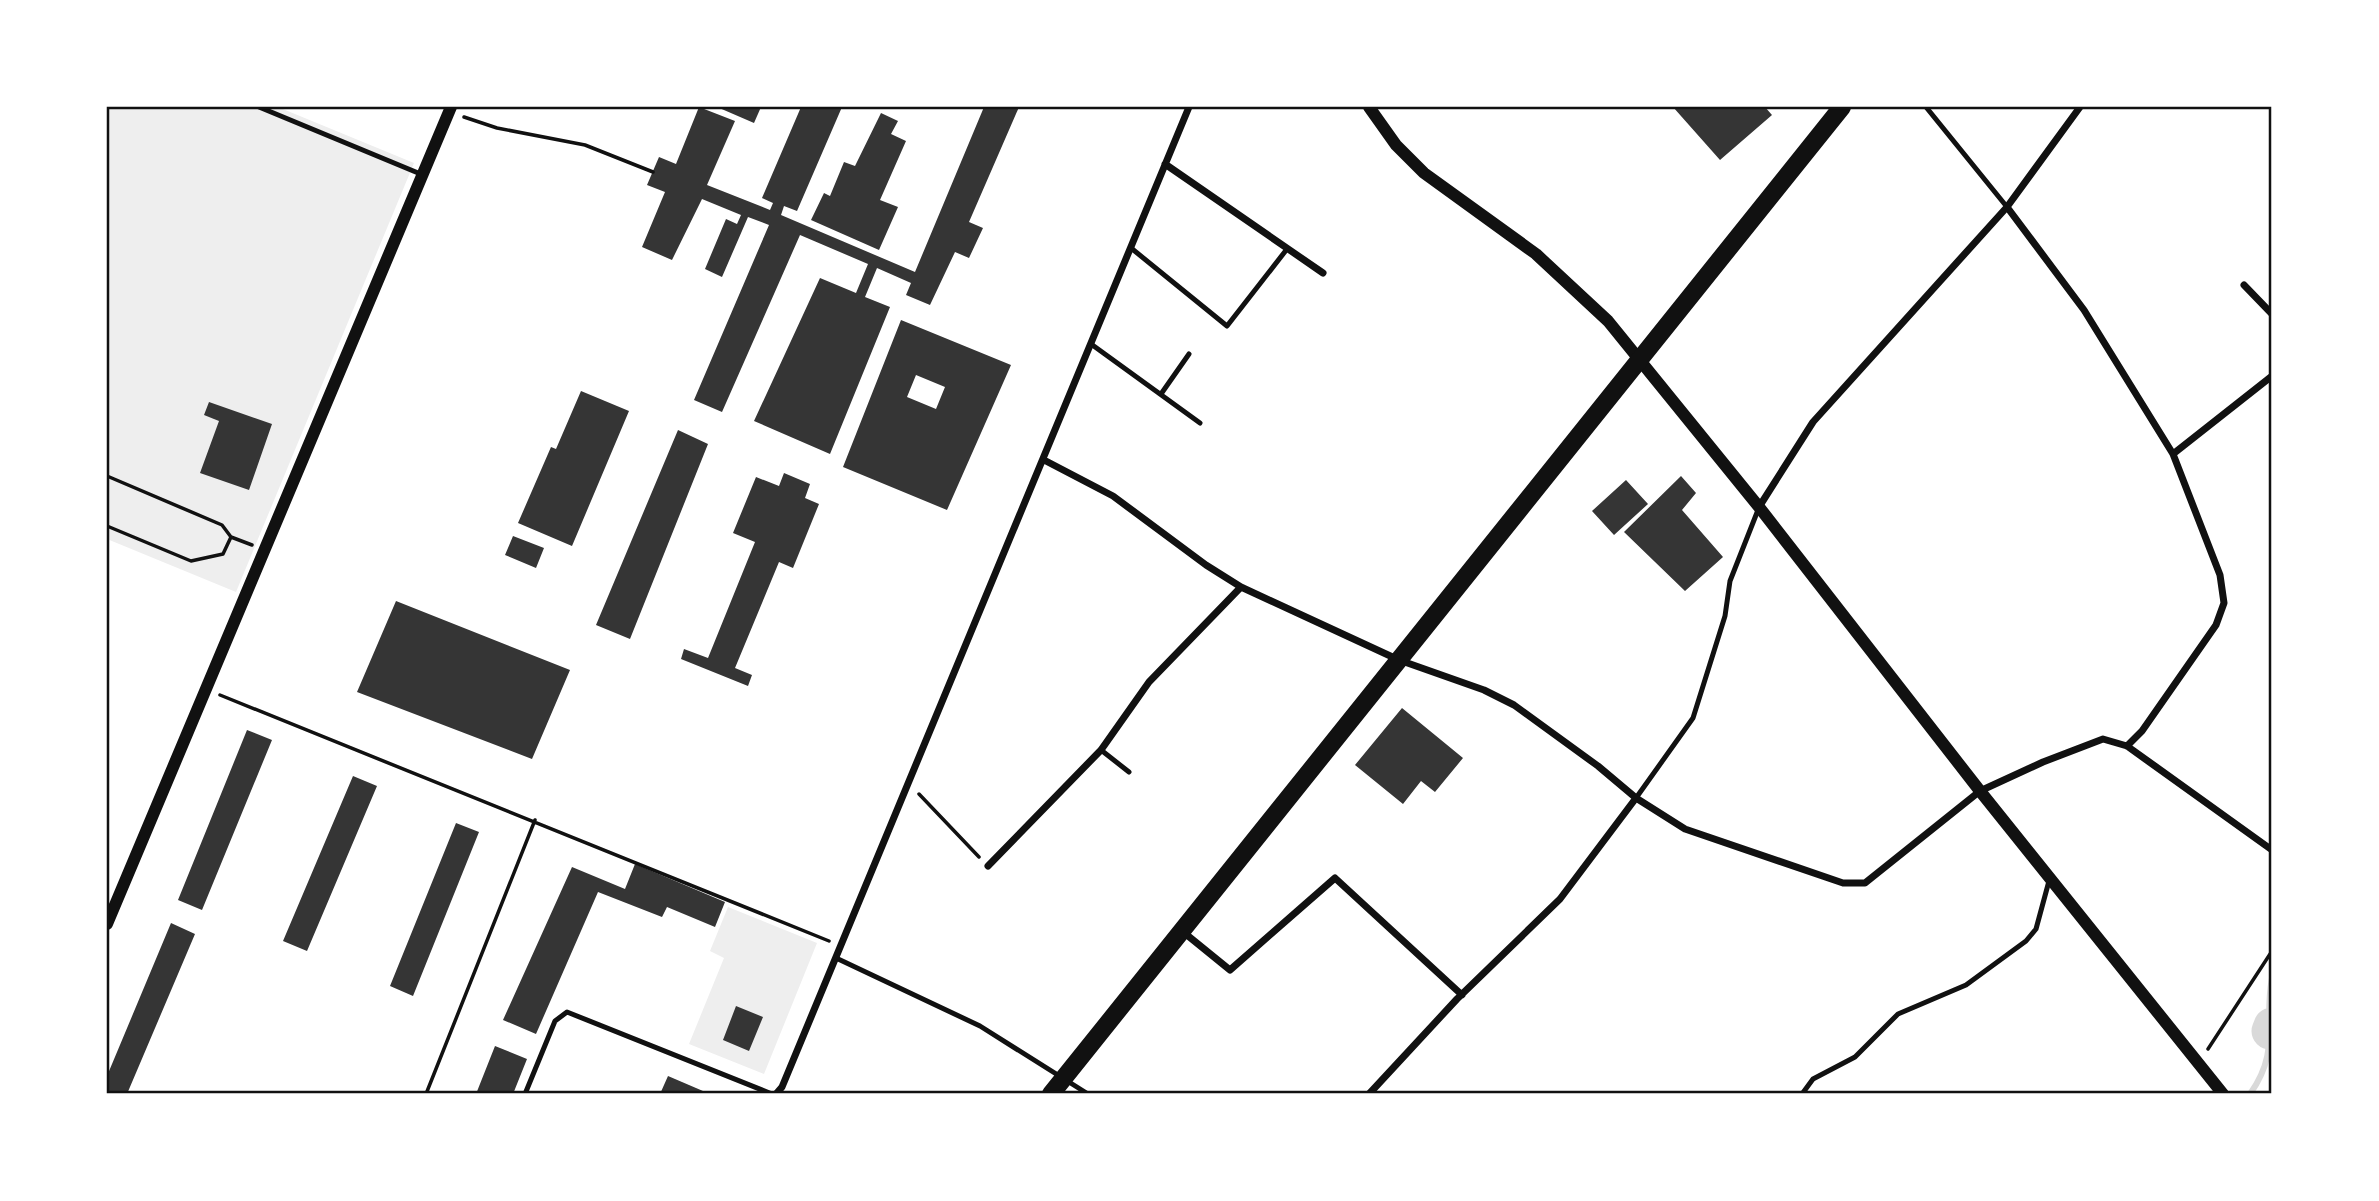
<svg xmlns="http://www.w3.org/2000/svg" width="2379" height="1201" font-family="Manrope,sans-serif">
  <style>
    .green { fill: #eee }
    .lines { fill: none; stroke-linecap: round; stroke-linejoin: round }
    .stream { stroke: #d9d9d9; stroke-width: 6 }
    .river { stroke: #d9d9d9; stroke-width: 37 }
    .building { fill: #353535; fill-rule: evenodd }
    .path { stroke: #111; stroke-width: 3.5 }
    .service { stroke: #111; stroke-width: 5 }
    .minor { stroke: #111; stroke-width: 7 }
    .tertiary { stroke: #111; stroke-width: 12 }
    .primary { stroke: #111; stroke-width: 18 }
    .neatline { fill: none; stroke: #111; stroke-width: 2.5 }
  </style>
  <rect width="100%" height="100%" fill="#fff"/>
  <path class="green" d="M107 107H278L414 163 236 592 107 539Z
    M728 907 817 943 764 1074 689 1044 724 958 710 951Z"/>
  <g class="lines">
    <path class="stream" d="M2250 1094C2281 1050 2263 1025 2272 978"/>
    <path class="river" d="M2270 1031 2272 1026"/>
  </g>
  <path class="building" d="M699 107 735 121 707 185 770 210 773 203 762 198 801 107H842L797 211 784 206 781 215 915 272 984 107H1019L969 222 983 228 969 258 955 252 930 305 906 295 911 283 877 268 865 297 890 307 830 454 754 421 820 278 856 293 868 264 800 235 722 412 694 400 769 225 748 217 722 277 705 269 726 219 737 224 741 215 702 199 672 260 642 247 665 192 647 185 659 157 676 164Z
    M717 107H761L754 123Z
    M1673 107H1765L1772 115 1720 160Z
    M881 113 898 121 891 134 906 141 880 200 898 207 879 250 811 220 824 193 830 196 844 162 855 166Z
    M901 320 1011 365 947 510 843 467ZM916 375 945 387 936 409 907 397Z
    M581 391 629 411 572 546 518 523 551 447 556 449Z
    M209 402 272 424 249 490 200 473 219 421 204 415Z
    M678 430 708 444 630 639 596 625Z
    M784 473 810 484 805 498 819 504 793 568 779 562 735 668 752 675 748 686 681 659 684 649 708 658 755 542 733 533 756 477 779 486Z
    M1681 476 1696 493 1682 510 1723 557 1685 591 1624 532Z
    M1626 480 1648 504 1614 535 1592 511Z
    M513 536 544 548 536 568 505 555Z
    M396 601 570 670 532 759 357 692Z
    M1402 708 1463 758 1435 792 1421 781 1403 804 1355 765Z
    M247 730 272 740 202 910 178 900Z
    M353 776 377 786 307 951 283 941Z
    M456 823 479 832 413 996 390 986Z
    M635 864 725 902 715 927 667 907 662 917 598 892 536 1034 503 1020 572 867 625 889Z
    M171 923 195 934 127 1094H113L107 1092V1076Z
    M736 1006 763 1017 749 1051 723 1040Z
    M495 1046 527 1059 513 1094H476Z
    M668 1076 703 1091 702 1094H660Z"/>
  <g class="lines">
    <path class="path" d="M464 117 497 128 585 145 653 172
      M107 476 222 525 231 537 223 554 191 561 107 526
      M231 537 252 545
      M220 695 829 941
      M919 794 979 857
      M2208 1049 2272 951
      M426 1094 535 820"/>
    <path class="service" d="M259 107 423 175
      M1926 107 2007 207
      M1131 248 1227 326 1287 249
      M1091 344 1200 423
      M1161 394 1189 354
      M1101 750 1129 772
      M1636 798 1693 718 1725 616 1730 581 1758 510
      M836 958 980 1026 1088 1094
      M525 1094 555 1021 567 1012 772 1094
      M1802 1094 1813 1079 1855 1057 1898 1014 1966 985 2026 941 2036 929 2049 881"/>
    <path class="minor" d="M1165 164 1323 273
      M2007 207 2084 310 2173 454 2220 575 2224 603 2216 625 2142 731 2127 746
      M2244 285 2272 314
      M2173 454 2272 376
      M1044 460 1113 496 1206 565 1241 587 1399 660 1484 690 1514 705 1598 766 1636 798 1685 829 1843 883H1865L1980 791 2043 762 2103 739 2127 746 2272 850
      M1759 507 1813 422 2007 207 2080 107
      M988 866 1101 750 1149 682 1241 587
      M1182 931 1230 970 1335 878 1462 995
      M776 1094 782 1087 1189 107
      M1369 1094 1457 999 1560 899 1636 798"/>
    <path class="tertiary" d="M1369 107 1396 145 1424 173 1536 254 1608 321 1759 507 1980 791 2223 1094
      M107 924 451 107"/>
    <path class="primary" d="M1051 1094 1842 107"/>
  </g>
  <rect width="2379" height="1201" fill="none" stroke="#ffffff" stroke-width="217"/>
  <rect x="108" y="108" width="2162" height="984" class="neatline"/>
</svg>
